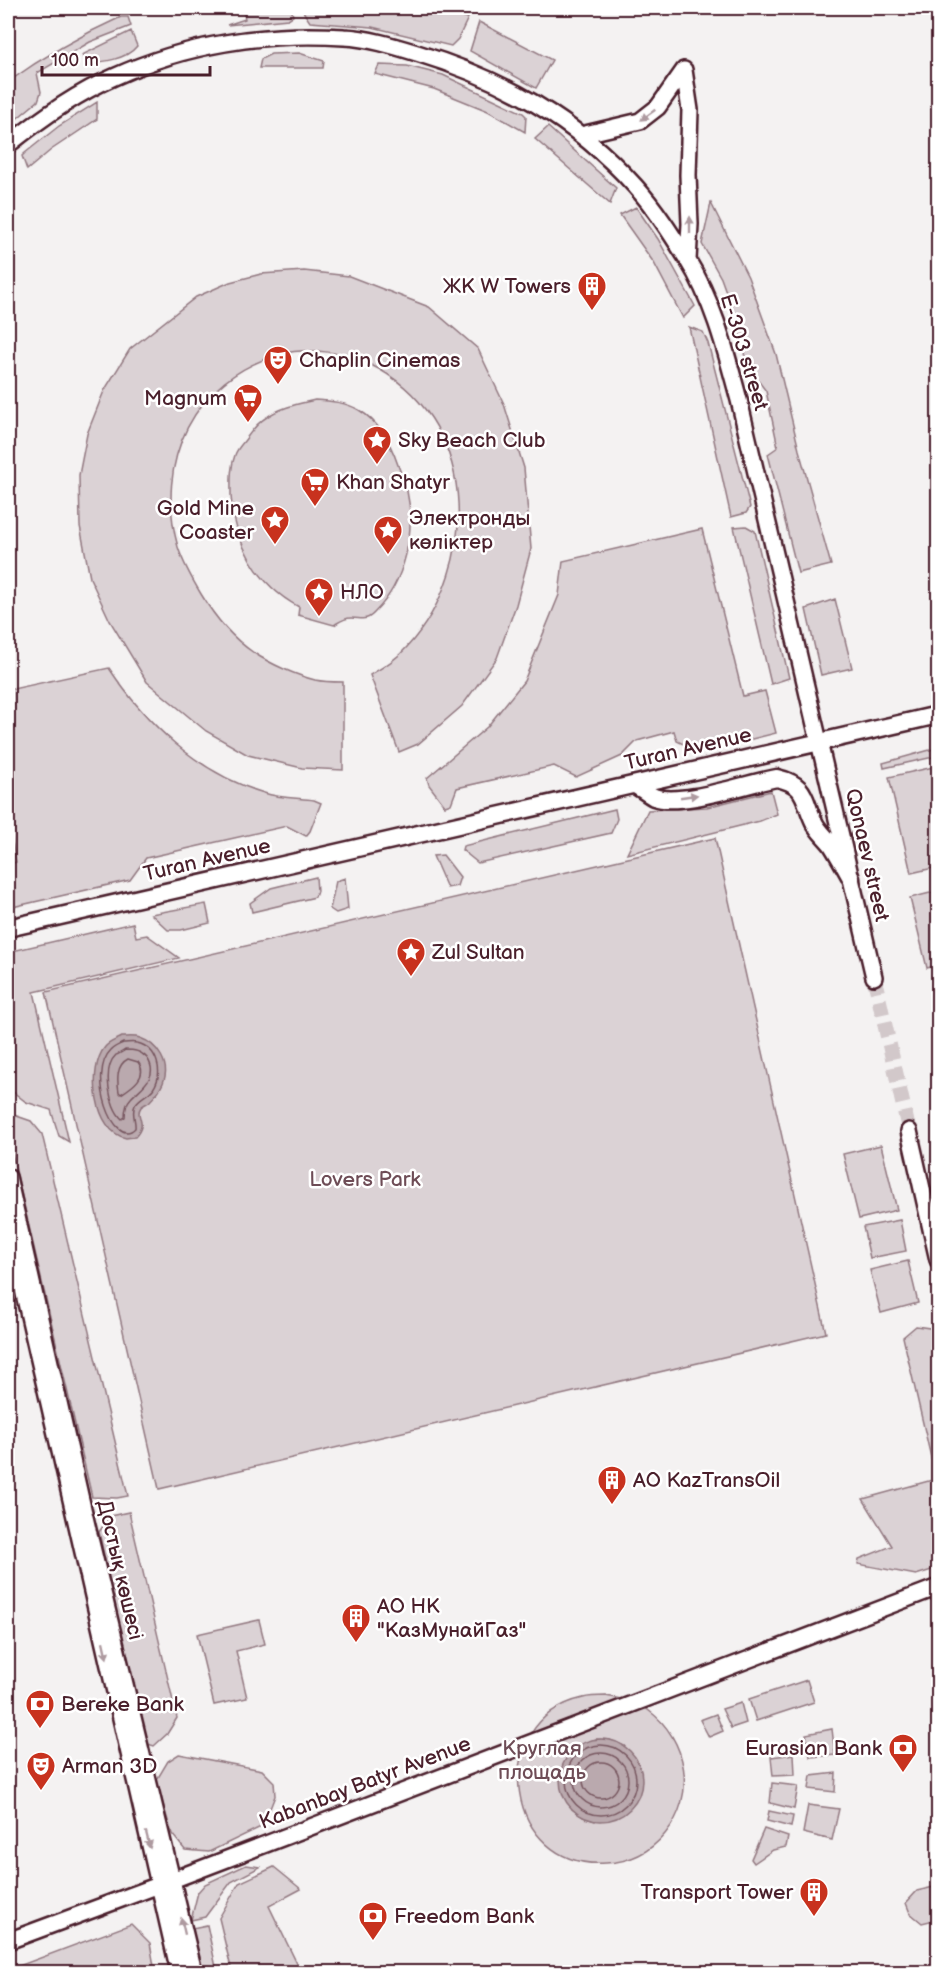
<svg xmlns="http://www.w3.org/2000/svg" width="946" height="1980" font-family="'Balsamiq Sans',sans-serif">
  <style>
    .green { fill: #dbd2d5; stroke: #927880; stroke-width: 1.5; fill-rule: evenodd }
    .water { fill: #baa9ae; stroke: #8d727a; stroke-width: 1.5 }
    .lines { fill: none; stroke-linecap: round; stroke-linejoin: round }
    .shore { stroke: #77565f; stroke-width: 1.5 }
    .secondary-tunnel { stroke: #d2c8ca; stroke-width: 15; stroke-dasharray: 15 8; stroke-linecap: butt }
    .secondary-casing { stroke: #4a1f2b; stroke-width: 20 }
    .primary-casing { stroke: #4a1f2b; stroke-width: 21 }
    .secondary { stroke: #fff; stroke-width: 15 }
    .primary { stroke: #fff; stroke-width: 16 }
    .oneway { fill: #ae9aa0 }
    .labels { text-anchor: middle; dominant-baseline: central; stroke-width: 5; stroke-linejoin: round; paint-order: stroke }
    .poi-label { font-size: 21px; fill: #4a1f2b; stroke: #fff; text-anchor: start }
    .street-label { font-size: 21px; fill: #4a1f2b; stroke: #fff }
    .park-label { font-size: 21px; fill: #6e4c56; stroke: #fff }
  </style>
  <rect width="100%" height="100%" fill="#f4f2f2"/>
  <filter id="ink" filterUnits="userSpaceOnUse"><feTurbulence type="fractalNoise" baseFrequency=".0167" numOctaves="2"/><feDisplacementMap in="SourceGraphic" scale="12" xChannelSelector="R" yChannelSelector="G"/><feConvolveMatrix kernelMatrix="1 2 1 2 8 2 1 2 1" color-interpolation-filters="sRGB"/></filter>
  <g filter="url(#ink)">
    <path class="green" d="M243 8H291L293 16 288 19 227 25 245 19Z
      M303 8H434L468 18 458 39 451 46 372 27 310 22 304 13Z
      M121 17H128L131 26 90 42 37 73 41 92 38 101 8 126V82C44 56 81 35 121 17Z
      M479 22 552 60 536 88 470 51Z
      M131 31 137 46C126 60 103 62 86 63L82 55Z
      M299 53 324 61 323 68H259L261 59 271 54Z
      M379 65 407 66 443 75 523 113 526 116 525 132 488 111 434 89 375 74Z
      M97 102V119L51 150 27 170 22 156 25 153 59 126Z
      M548 127 616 188 610 204 535 139Z
      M711 203 748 277 776 354 799 450 831 565 798 573 768 454 778 447 766 391 747 366 737 322 721 278 702 244Z
      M636 207 658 239 695 306 683 318 654 263 620 215Z
      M304 271 349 276 429 307 478 349 504 404 524 468 531 549 516 605 497 658 462 706 418 744 399 752 370 675C383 667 397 659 407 647 483 564 478 416 369 364 343 352 309 347 281 354 193 378 154 462 178 547 183 563 192 579 201 594 214 616 232 638 254 653 271 664 295 675 315 680 324 682 334 682 343 682V770L302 768 248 755 206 731 147 682 110 621 90 578 80 526 79 475 87 434 104 391 130 349 196 297 230 282 261 274Z
      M689 327 703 332 708 343 750 507 746 513 731 517Z
      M315 400C330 401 345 402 359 410 379 422 391 444 398 465 401 474 406 483 407 491 416 532 405 582 375 612 366 622 362 618 351 618 344 618 339 622 334 625L298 615 299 607C257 585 234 541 231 496 231 482 230 468 235 455 237 448 244 442 248 436 253 429 260 421 267 417 281 407 299 404 315 400Z
      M746 526 755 531 789 678 771 684 734 527Z
      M702 529 743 696 765 691 776 733 700 752 677 741 674 731 637 741 622 756 576 777 554 766 457 788 451 804 445 806 429 785 427 778 487 727 524 681 559 595 563 561Z
      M835 599 852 668 821 675 806 609Z
      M109 668C146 724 198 773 264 793 279 798 298 798 314 800L321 803 310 831 306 836 287 826 146 858 130 880 8 908V865L16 862 8 822V690Z
      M937 748 938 756 884 768 883 763Z
      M938 766V867L911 873 889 777Z
      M771 791 777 814 760 821 627 854 648 810 707 807Z
      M615 809 617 819 611 833 478 863 462 850 463 846Z
      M715 838 826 1333 159 1489 46 992Z
      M443 855 460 877 457 886 447 888 433 856Z
      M316 877 317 891 315 897 252 912 250 903 271 888Z
      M345 878 348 909 336 913 330 909 336 881Z
      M938 891V965L927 968 910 898Z
      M206 904 210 923 181 930H168L151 914Z
      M133 923 136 937 147 935 179 958 34 992 69 1142 59 1136 51 1110 26 1102 8 1088V952Z
      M8 1113 31 1121 42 1134 128 1496 117 1498 92 1497 8 1136Z
      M881 1145 897 1210 859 1219 843 1154Z
      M900 1220 906 1251 870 1258 863 1227Z
      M908 1261 918 1303 881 1313 870 1270Z
      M916 1326 936 1329 938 1340V1568L916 1575 858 1564 859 1559 892 1546 863 1499 936 1479 903 1337Z
      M129 1512 177 1718 167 1734 154 1746 145 1743 99 1532 110 1516Z
      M259 1620 265 1644 236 1651 247 1698 214 1705 197 1634Z
      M807 1680 814 1702 756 1721 749 1699Z
      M606 1696C621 1699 636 1701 648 1710 688 1739 697 1796 665 1834 650 1852 629 1862 606 1863 506 1871 483 1721 583 1698 590 1696 598 1696 606 1696ZM596 1739 610 1740 624 1746 595 1821 583 1817 572 1809 565 1761C574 1749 582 1744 596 1739Z
      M741 1703 746 1723 731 1728 722 1709Z
      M716 1714 723 1731 709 1737 700 1720Z
      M832 1729 835 1755 810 1757 806 1734Z
      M179 1754 262 1770 274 1782 275 1796 263 1826 209 1852 185 1850 172 1834 156 1781 168 1761Z
      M794 1754 795 1775 773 1776 771 1757Z
      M836 1773 835 1792 809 1789 811 1776Z
      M772 1783 798 1786 794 1809 770 1803Z
      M808 1805 839 1809 832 1840 803 1833Z
      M769 1811 793 1816 791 1827 767 1821Z
      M764 1829 788 1837 786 1847 773 1850 754 1863 751 1859Z
      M246 1865 260 1867 231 1882 205 1917 191 1920 198 1892 205 1884Z
      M274 1867 301 1889 269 1906 301 1972H232L219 1918 239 1883Z
      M938 1886V1919L922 1923 910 1913 906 1903 917 1891Z
      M131 1924 150 1943 155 1972H8V1970Z
      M207 1925 217 1972H202L192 1928Z"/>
    <path class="water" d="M122 1037C128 1037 135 1036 140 1038 158 1044 171 1065 163 1083 160 1090 154 1097 149 1102 146 1104 143 1105 141 1107 134 1117 149 1122 135 1137 134 1137 126 1138 126 1138 94 1132 87 1068 105 1047 109 1042 116 1040 122 1037Z
      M560 1780a41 41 0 1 1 82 0a41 41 0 1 1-82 0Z"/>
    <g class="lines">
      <path class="shore" d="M123 1043C127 1043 133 1042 137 1043 158 1048 164 1073 153 1089 148 1095 139 1098 135 1105 131 1113 136 1120 135 1128 114 1150 87 1073 111 1050 114 1047 119 1045 123 1043Z
        M125 1050C134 1050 141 1051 147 1058 160 1077 141 1087 131 1098 126 1103 125 1111 125 1117L122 1119C109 1107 102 1068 116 1055 117 1055 124 1051 125 1050Z
        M128 1059 138 1062C149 1076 132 1087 121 1094L119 1092C117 1080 116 1065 128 1059Z
        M566 1780a35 35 0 1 1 70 0a35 35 0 1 1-70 0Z
        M574 1780a27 27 0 1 1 54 0a27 27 0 1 1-54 0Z
        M583 1780a18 18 0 1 1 36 0a18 18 0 1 1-36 0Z"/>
      <path class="secondary-tunnel" d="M874 977 909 1131"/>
      <g class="secondary-casing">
        <path id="secondary" d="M684 70 690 110 688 175 690 224 688 260
          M581 135 640 121 658 107 684 70
          M8 145C40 119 75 94 114 77 186 44 266 32 344 37 368 38 394 46 417 53 503 79 575 119 635 186 655 208 672 235 687 259 714 302 726 352 739 400L874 977
          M909 1131 938 1260
          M8 1177 84 1513 194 1972
          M8 1224 179 1972
          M8 1941 159 1885 938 1587"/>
      </g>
      <g class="primary-casing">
        <path id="primary" d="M635 785C641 788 648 794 654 797 682 807 747 783 777 778 808 785 803 800 814 822 818 831 826 837 832 845 839 856 845 867 851 878
          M8 928 938 715"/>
      </g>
      <use href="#secondary" class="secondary"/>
      <use href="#primary" class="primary"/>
    </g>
    <defs><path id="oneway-solid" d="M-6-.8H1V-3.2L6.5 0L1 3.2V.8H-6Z" transform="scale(1.5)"/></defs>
    <g class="oneway">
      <use href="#oneway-solid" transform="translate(648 115) rotate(144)"/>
      <use href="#oneway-solid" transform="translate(690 225) rotate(-90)"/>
      <use href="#oneway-solid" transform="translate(689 796) rotate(-8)"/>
      <use href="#oneway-solid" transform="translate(105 1650) rotate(77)"/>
      <use href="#oneway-solid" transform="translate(148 1840) rotate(76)"/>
      <use href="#oneway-solid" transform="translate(183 1926) rotate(-103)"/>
    </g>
  </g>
  <defs>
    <g id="building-pin" transform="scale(1.5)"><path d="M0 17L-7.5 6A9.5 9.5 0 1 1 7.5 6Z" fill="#c8321e" stroke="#fff"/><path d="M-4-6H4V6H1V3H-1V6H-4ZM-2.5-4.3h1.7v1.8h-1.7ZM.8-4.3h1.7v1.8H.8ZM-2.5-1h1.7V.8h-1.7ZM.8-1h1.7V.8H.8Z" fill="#fff"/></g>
    <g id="theatre-pin" transform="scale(1.5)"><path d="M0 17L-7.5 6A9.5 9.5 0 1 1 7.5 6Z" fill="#c8321e" stroke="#fff"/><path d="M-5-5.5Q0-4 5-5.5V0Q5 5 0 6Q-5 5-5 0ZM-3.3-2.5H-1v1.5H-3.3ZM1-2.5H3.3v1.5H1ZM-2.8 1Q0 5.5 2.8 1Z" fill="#fff"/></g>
    <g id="supermarket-pin" transform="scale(1.5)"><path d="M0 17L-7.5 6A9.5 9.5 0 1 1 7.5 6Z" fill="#c8321e" stroke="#fff"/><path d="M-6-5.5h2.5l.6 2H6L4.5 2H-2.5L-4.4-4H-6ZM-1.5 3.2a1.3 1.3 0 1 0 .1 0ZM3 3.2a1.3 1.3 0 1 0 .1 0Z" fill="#fff"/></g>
    <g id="sight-pin" transform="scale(1.5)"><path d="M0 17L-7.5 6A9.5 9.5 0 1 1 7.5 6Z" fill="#c8321e" stroke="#fff"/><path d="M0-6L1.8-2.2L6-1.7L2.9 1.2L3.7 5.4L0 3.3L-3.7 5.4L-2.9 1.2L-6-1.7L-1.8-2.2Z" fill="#fff"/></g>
    <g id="bank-pin" transform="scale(1.5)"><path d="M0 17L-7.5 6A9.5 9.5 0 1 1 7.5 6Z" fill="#c8321e" stroke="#fff"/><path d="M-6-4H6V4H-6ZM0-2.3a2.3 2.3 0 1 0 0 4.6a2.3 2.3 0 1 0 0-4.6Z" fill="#fff"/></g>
  </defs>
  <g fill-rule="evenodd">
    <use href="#building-pin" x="592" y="286"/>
    <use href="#theatre-pin" x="278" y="360"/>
    <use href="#supermarket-pin" x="248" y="398"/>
    <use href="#sight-pin" x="377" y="440"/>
    <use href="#supermarket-pin" x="315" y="482"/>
    <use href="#sight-pin" x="275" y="520"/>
    <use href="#sight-pin" x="388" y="530"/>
    <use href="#sight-pin" x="319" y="592"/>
    <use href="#sight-pin" x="411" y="952"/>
    <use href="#building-pin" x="612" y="1480"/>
    <use href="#building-pin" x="356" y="1618"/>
    <use href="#bank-pin" x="40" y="1704"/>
    <use href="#bank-pin" x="903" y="1748"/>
    <use href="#theatre-pin" x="41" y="1766"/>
    <use href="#building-pin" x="814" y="1892"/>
    <use href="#bank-pin" x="373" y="1916"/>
  </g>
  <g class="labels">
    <g class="poi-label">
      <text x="571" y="286" text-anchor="end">ЖК W Towers</text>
      <text x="299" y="360">Chaplin Cinemas</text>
      <text x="227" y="398" text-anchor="end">Magnum</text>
      <text x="398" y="440">Sky Beach Club</text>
      <text x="336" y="482">Khan Shatyr</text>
      <text x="254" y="508" text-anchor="end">Gold Mine<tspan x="254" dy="24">Coaster</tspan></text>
      <text x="409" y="518">Электронды<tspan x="409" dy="24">көліктер</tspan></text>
      <text x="340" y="592">НЛО</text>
      <text x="432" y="952">Zul Sultan</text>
      <text x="633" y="1480">АО KazTransOil</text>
      <text x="377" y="1606">АО НК<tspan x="377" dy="24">"КазМунайГаз"</tspan></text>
      <text x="61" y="1704">Bereke Bank</text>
      <text x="882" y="1748" text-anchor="end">Eurasian Bank</text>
      <text x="62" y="1766">Arman 3D</text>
      <text x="793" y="1892" text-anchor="end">Transport Tower</text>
      <text x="394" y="1916">Freedom Bank</text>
    </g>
    <g class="street-label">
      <text transform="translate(744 352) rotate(73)">E-303 street</text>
      <text transform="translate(688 749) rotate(-13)">Turan Avenue</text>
      <text transform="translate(867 855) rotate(77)">Qonaev street</text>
      <text transform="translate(207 860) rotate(-13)">Turan Avenue</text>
      <text transform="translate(120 1570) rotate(77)">Достық көшесі</text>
      <text transform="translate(365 1783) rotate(-21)">Kabanbay Batyr Avenue</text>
    </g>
    <g class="park-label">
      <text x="365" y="1179">Lovers Park</text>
      <text x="542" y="1748">Круглая<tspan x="542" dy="24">площадь</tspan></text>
    </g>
  </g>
  <rect width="946" height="1980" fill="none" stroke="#fff" stroke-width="30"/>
  <rect x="15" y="15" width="916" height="1950" fill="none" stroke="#4a1f2b" stroke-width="2" filter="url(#ink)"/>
  <path d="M42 66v9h168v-9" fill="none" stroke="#4a1f2b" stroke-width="3"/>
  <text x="51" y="66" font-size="18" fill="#4a1f2b" stroke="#ffffff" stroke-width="4.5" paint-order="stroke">100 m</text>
</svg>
